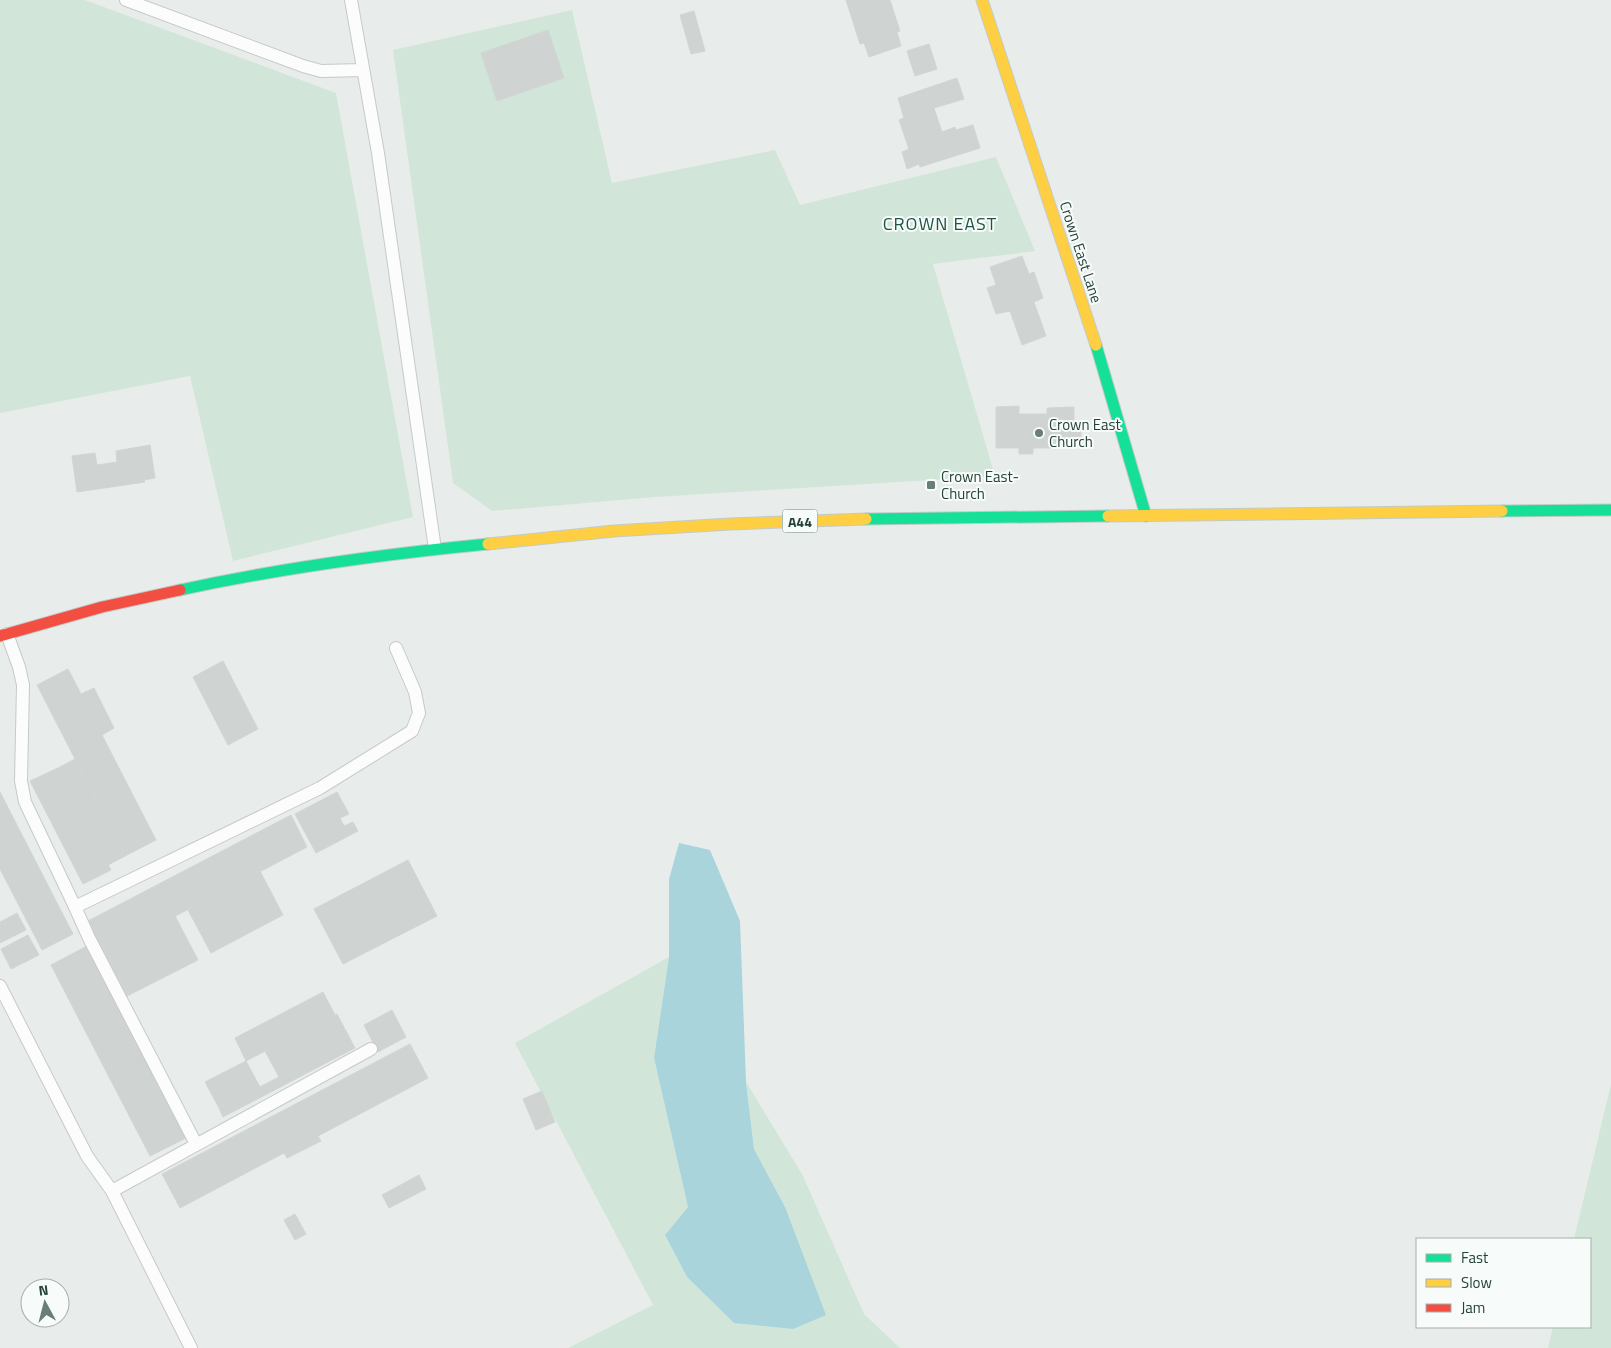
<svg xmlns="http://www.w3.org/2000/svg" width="1611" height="1348" font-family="'Titillium Web',sans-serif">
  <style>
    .green { fill: #d1e6d8 }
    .water { fill: #a9d4db }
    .building { fill: #cfd4d2; stroke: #d1d6d4 }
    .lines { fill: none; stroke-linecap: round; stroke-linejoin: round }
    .lane-casing { stroke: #c5cac8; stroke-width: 14 }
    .fast-casing { stroke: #c3cbc8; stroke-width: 13 }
    .slow-casing { stroke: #c3cbc8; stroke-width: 13 }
    .jam-casing { stroke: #c3cbc8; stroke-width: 13 }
    .lane { stroke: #fcfcfc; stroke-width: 12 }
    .fast { stroke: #16e098; stroke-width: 11 }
    .slow { stroke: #ffcf43; stroke-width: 11 }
    .jam { stroke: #f24e42; stroke-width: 11 }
    .poi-dot { fill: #697e78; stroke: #f7fbf9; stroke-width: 2 }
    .labels { text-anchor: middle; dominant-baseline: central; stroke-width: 4; stroke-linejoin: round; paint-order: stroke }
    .shield { fill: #f7fbf9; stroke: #637a73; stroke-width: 1 }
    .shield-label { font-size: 14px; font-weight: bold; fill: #24423a }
    .street-label { font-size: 15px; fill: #24423a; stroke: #f7fbf9 }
    .poi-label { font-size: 15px; fill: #24423a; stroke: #f7fbf9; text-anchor: start }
    .quarter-label { font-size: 18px; letter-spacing: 1px; fill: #1f5548; stroke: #f7fbf9 }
  </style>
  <rect width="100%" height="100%" fill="#e8edeb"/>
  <path class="green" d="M0 0H85L336 93 413 517 233 561 190 376 0 413Z
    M572 10 612 183 775 150 800 205 996 157 1035 251 933 264 995 476 655 497 492 511 453 483 393 50Z
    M669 957 654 1058 688 1207 665 1235 687 1277 734 1323 785 1207 754 1149 746 1082 802 1174 864 1314 900 1348H568L653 1305 515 1043Z
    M1611 1084V1348H1548L1553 1327H1590V1239H1574Z"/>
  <path class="water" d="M679 843 710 850 740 921 746 1082 754 1149 785 1207 826 1315 793 1329 734 1323 687 1277 665 1235 688 1207 654 1058 669 957V879Z"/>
  <path class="building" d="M846 0H890L900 31 897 32 901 46 869 57 864 43 860 44Z
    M694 11 705 51 691 54 680 15Z
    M548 30 564 78 497 101 481 53Z
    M929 44 937 69 915 76 907 51Z
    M957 78 964 99 934 108 942 132 955 127 956 130 973 125 980 148 920 167 919 164 907 169 902 152 909 149 899 120 904 118 898 98Z
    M1022 256 1029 274 1034 272 1043 298 1034 302 1046 336 1022 345 1010 311 996 314 987 288 996 285 990 267Z
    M1019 406V414H1047V408L1074 407V422H1081V444H1052V448H1033V454H1019V448H996V407Z
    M150 445 155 478 144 480 145 482 77 492 72 456 95 453 97 465 117 462 116 451Z
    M223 661 258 729 228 745 193 677Z
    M68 669 81 694 94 688 114 728 102 735 156 840 125 856 37 685Z
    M75 759 125 856 108 865 58 768Z
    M58 768 111 870 83 884 30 781Z
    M0 792 73 934 42 950 0 869Z
    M337 792 349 814 340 818 344 826 353 822 358 831 316 853 295 814Z
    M291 815 307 847 105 953 88 921Z
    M408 860 437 916 343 964 314 909Z
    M260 871 283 915 211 953 188 910Z
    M17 913 26 930 0 943V922Z
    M175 916 198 960 127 996 105 953Z
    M28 935 39 955 11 969 1 949Z
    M87 946 186 1138 150 1156 51 965Z
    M323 992 335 1015 246 1061 235 1038Z
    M392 1010 406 1037 378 1052 364 1025Z
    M337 1014 355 1048 223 1117 219 1108 279 1077 265 1051Z
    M410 1044 428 1078 318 1136 321 1141 287 1158 284 1153 180 1208 162 1174Z
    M246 1061 260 1087 219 1108 205 1082Z
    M542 1091 555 1122 536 1130 523 1099Z
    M419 1175 426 1189 389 1208 382 1195Z
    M295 1214 306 1234 295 1240 284 1220Z"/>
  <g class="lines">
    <g class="lane-casing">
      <path id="lane" d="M126 0 303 66 321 71 363 70
        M351 0 378 153 435 549
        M7 634 19 667 23 685 21 781 25 802 75 907 320 788 412 731 419 713 415 692 396 648
        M75 907 89 938 196 1144
        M0 986 87 1156 112 1191 191 1348
        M112 1191 371 1049"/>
    </g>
    <g class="fast-casing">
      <path id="fast" d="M1096 345 1146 516
        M1502 511 1611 510
        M866 519 1108 516
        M180 590C281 568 385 554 488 544"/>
    </g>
    <g class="slow-casing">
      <path id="slow" d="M982 0 1096 345
        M1108 516 1502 511
        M488 544 614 531 730 524 866 519"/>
    </g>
    <g class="jam-casing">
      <path id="jam" d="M0 636 102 607 180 590"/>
    </g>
    <use href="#lane" class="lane"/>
    <use href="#fast" class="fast"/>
    <use href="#slow" class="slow"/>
    <use href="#jam" class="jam"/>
  </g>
  <g class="poi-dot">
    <circle cx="1039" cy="433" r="5"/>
    <rect x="926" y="480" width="10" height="10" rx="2.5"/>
  </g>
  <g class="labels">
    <rect class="shield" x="782.5" y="509.5" width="35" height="23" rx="4"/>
    <g class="shield-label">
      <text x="800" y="521">A44</text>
    </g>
    <g class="street-label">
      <text transform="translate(1081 252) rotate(72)">Crown East Lane</text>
    </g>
    <g class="poi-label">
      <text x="1049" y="424">Crown East<tspan x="1049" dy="17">Church</tspan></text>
      <text x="941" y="476">Crown East-<tspan x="941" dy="17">Church</tspan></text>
    </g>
    <g class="quarter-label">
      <text x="940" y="223">CROWN EAST</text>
    </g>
  </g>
  <rect x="1416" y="1238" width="175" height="90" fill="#f7fbf9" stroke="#a3b1ad"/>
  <rect x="1426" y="1254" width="25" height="8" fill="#16e098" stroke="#a3b1ad"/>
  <text x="1461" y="1263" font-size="15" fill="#24423a">Fast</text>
  <rect x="1426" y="1279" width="25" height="8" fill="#ffcf43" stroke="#a3b1ad"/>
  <text x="1461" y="1288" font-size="15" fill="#24423a">Slow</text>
  <rect x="1426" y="1304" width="25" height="8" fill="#f24e42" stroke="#a3b1ad"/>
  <text x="1461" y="1313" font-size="15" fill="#24423a">Jam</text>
  <g transform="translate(45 1303) rotate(353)"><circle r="24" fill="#f7fbf9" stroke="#a3b1ad"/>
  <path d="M0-4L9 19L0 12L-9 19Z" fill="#697e78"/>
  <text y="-8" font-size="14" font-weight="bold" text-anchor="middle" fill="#24423a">N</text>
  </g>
</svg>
